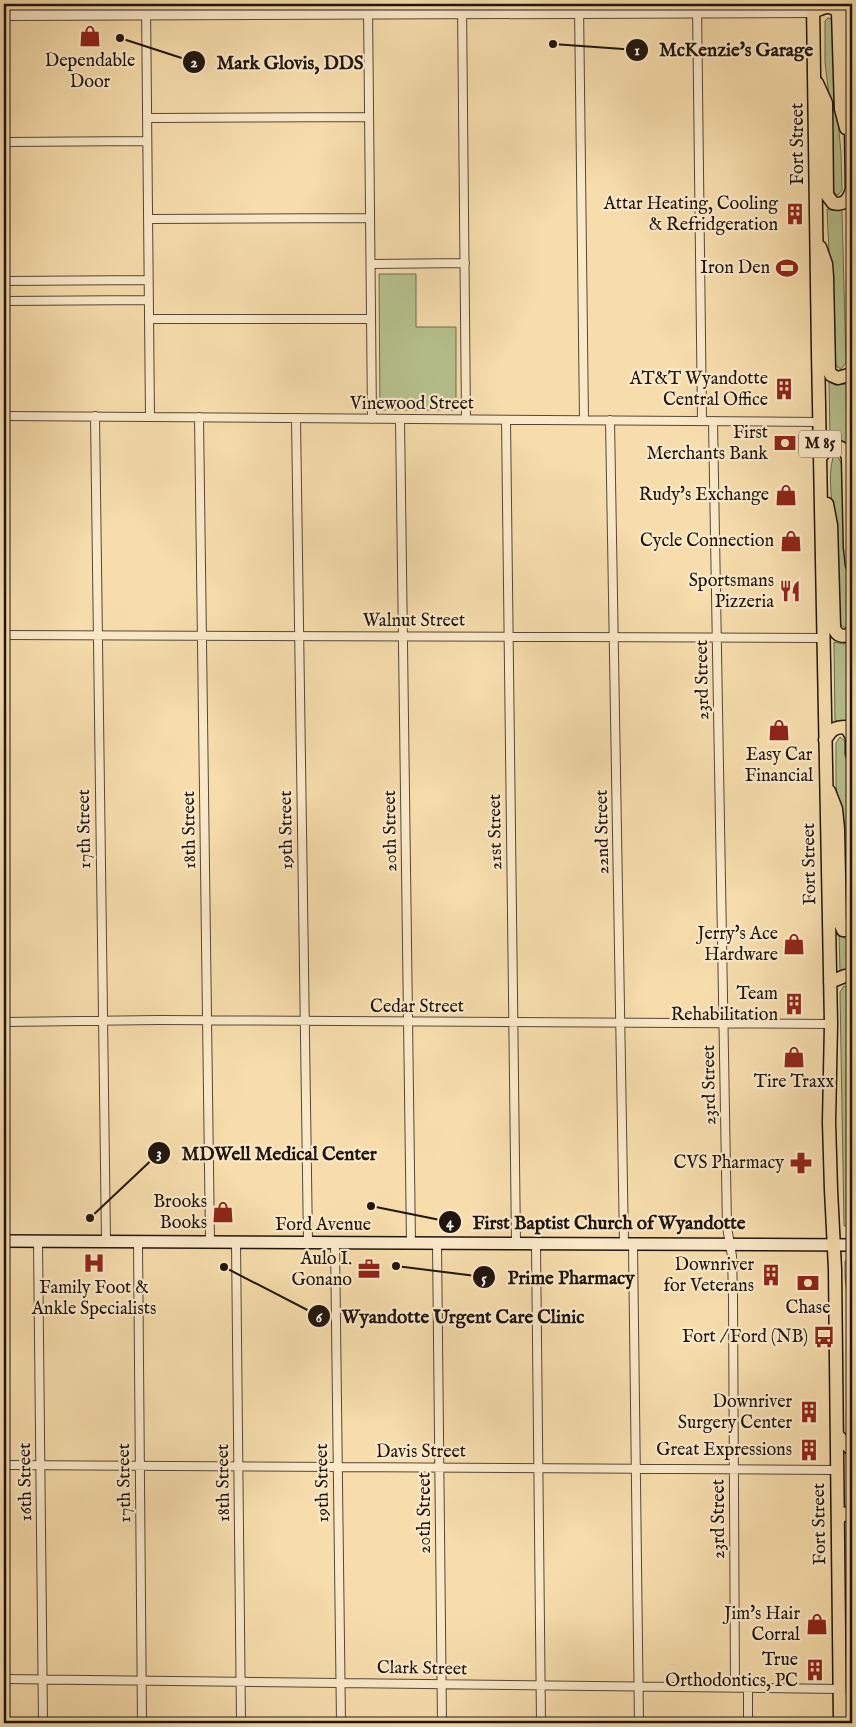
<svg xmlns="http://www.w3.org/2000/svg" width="856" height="1727" font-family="'IM FELL English',serif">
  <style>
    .green { fill: #b6c28e; stroke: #6b6c4e }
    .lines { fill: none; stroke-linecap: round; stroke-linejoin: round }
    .minor-casing { stroke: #564736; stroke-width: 10 }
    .tertiary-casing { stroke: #564736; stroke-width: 12 }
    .secondary-casing { stroke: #20150f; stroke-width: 14 }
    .primary-casing { stroke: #20150f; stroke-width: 15 }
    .minor { stroke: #fae9c9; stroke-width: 8 }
    .tertiary { stroke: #fae9c9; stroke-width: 10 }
    .secondary { stroke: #fae9c9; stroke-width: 11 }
    .primary { stroke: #f7ddac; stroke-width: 12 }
    .labels { text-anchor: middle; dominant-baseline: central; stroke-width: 4.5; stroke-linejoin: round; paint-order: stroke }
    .shield { fill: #fae9c9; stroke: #615547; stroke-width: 1 }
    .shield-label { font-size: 16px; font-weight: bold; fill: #20150f }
    .poi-label { font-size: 18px; fill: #20150f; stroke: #fae9c9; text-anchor: end }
    .street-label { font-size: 18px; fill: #20150f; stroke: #fae9c9 }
    .leader { fill: none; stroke: #20150f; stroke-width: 2 }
    .callout-dot { fill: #20150f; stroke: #fae9c9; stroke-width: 2 }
    .mark-label { font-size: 15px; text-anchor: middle; font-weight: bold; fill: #fff }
    .callout-label { font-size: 19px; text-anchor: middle; font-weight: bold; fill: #20150f; stroke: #fae9c9; stroke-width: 4.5; stroke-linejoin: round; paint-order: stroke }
  </style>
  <rect width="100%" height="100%" fill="#f7ddac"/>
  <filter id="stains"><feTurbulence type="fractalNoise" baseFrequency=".004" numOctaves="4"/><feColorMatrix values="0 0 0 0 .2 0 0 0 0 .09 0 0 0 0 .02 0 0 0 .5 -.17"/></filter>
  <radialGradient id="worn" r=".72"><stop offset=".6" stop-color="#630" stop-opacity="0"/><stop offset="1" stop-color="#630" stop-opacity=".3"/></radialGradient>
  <path class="green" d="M828 18 832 19 837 109 841 153 842 190 838 195 835 194 832 186 829 96 825 62V21Z
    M827 209 831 210 842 211 846 363 841 369 837 367 834 360Z
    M379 274H416V327H456V410H380Z
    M829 382 835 385 846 384 847 443 843 441H830Z
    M833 457H838L843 467 845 548 849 589 850 623 845 628 840 624C838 593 838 561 835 530 833 507 827 479 833 457Z
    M834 642 843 644 850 643 851 724 847 722H835Z
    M840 737 845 741 849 749 852 848V922L846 918 841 825 836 785V743Z
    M839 935 844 938H852V971H840Z
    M844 986 849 988 852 995V1226H844L840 992Z
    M845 1261H850L852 1263V1341L845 1277Z
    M848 1456 852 1459V1506L848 1507Z
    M852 1522V1701L850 1664 848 1528Z"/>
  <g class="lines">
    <g class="minor-casing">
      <path id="minor" d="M146 4 150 417
        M368 4 372 419
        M462 4 466 419
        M579 4 584 420
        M697 4 702 421
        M147 118 369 117
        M4 142 147 141
        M148 219 370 218
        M371 264 465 263
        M4 281 148 280
        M4 301 149 300
        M149 319H371
        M4 416 819 422
        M95 416 106 1241
        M199 417 210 1242
        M296 418 308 1242
        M400 419 411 1243
        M506 420 516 1243
        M610 420 624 1244
        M713 421 727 1227 732 1256 733 1297 735 1688
        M4 635 823 638
        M4 1022 158 1020 831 1024
        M38 1241 43 1723
        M138 1242 142 1723
        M236 1242 241 1723
        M335 1243 341 1723
        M437 1243 442 1723
        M536 1244 541 1723
        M633 1244 639 1723
        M4 1465 837 1470
        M4 1679 840 1689
        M748 1688V1723"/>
    </g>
    <g class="tertiary-casing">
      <path id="tertiary" d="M4 15 813 12"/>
    </g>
    <g class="secondary-casing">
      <path id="secondary" d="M4 1241 852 1245"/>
    </g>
    <g class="primary-casing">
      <path id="primary" d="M813 4 818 353 831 1024 829 1122 831 1190 835 1269 840 1723
        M849 4 852 189
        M813 12C822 8 831 3 838 12L841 109 846 128
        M817 83 826 103 827 195 833 203C845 206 849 199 852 189
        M820 247 826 264 827 277 829 370 831 375 838 378 852 374
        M820 458C828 446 842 441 848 457L850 547 852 565
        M827 504 831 525 834 627C836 637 844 637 852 634
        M825 740C831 730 834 727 846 727L852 737V754
        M829 791 836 809 838 829 840 923 843 930H852
        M830 982 845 976 852 977
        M837 1435 852 1450
        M838 1518 847 1513H852
        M841 1698 849 1714 850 1723"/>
    </g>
    <use href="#minor" class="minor"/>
    <use href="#tertiary" class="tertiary"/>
    <use href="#secondary" class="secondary"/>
    <use href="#primary" class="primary"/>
  </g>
  <defs>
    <g id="shop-bare" transform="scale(1.725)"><path d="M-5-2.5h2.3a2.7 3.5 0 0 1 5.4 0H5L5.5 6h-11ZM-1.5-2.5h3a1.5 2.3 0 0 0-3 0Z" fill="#8f2418" stroke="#fae9c9" stroke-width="2.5" paint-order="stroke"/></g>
    <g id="building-bare" transform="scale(1.725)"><path d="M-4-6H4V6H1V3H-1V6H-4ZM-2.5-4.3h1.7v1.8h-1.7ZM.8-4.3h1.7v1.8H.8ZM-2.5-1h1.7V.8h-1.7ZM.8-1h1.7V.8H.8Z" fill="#8f2418" stroke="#fae9c9" stroke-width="2.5" paint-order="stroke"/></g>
    <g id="stadium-bare" transform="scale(1.725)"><path d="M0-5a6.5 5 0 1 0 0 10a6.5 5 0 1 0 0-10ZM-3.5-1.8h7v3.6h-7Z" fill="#8f2418" stroke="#fae9c9" stroke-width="2.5" paint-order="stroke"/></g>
    <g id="bank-bare" transform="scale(1.725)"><path d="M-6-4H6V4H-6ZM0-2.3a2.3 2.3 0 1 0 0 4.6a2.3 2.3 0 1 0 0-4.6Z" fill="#8f2418" stroke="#fae9c9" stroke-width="2.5" paint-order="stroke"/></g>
    <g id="restaurant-bare" transform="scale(1.725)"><path d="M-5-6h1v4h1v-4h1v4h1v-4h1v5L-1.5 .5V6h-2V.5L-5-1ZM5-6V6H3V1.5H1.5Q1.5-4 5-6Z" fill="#8f2418" stroke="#fae9c9" stroke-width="2.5" paint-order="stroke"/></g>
    <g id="pharmacy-bare" transform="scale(1.725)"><path d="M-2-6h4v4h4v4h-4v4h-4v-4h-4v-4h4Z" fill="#8f2418" stroke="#fae9c9" stroke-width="2.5" paint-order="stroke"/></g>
    <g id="hospital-bare" transform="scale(1.725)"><path d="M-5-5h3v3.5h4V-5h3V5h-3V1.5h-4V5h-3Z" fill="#8f2418" stroke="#fae9c9" stroke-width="2.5" paint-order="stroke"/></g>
    <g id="office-bare" transform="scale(1.725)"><path d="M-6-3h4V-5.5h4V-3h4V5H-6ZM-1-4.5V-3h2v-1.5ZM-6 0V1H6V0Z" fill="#8f2418" stroke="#fae9c9" stroke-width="2.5" paint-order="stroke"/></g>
    <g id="bus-bare" transform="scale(1.725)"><path d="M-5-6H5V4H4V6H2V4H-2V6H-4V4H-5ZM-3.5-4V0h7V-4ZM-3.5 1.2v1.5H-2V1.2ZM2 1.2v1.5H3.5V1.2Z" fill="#8f2418" stroke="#fae9c9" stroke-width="2.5" paint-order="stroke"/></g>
  </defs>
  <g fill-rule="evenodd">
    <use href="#shop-bare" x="90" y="36"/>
    <use href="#building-bare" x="795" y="214"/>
    <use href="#stadium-bare" x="787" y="268"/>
    <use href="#building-bare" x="784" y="389"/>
    <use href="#bank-bare" x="785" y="443"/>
    <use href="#shop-bare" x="786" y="495"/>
    <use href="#shop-bare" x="791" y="541"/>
    <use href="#restaurant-bare" x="790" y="591"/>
    <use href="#shop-bare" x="779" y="730"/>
    <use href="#shop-bare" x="794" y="944"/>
    <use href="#building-bare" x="794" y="1004"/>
    <use href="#shop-bare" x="794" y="1057"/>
    <use href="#pharmacy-bare" x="801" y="1163"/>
    <use href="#shop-bare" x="223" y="1212"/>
    <use href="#hospital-bare" x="94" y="1263"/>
    <use href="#office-bare" x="369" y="1269"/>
    <use href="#building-bare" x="771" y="1275"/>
    <use href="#bank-bare" x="808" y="1283"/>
    <use href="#bus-bare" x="824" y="1337"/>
    <use href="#building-bare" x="809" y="1412"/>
    <use href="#building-bare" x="809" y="1450"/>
    <use href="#shop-bare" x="817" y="1624"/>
    <use href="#building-bare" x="815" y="1670"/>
  </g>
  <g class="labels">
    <rect class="shield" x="799" y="430.5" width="42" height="27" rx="4"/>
    <g class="shield-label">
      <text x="820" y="444">M 85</text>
    </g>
    <g class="poi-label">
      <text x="90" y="61" text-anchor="middle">Dependable<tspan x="90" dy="21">Door</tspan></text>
      <text x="778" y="204">Attar Heating, Cooling<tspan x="778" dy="21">&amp; Refridgeration</tspan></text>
      <text x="770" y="268">Iron Den</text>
      <text x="768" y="379">AT&amp;T Wyandotte<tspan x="768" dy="21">Central Office</tspan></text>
      <text x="768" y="433">First<tspan x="768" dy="21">Merchants Bank</tspan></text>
      <text x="769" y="495">Rudy's Exchange</text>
      <text x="774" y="541">Cycle Connection</text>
      <text x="774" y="581">Sportsmans<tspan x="774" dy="21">Pizzeria</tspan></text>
      <text x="779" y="755" text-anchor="middle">Easy Car<tspan x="779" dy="21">Financial</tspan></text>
      <text x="778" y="934">Jerry's Ace<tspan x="778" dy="21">Hardware</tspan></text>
      <text x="778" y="994">Team<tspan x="778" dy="21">Rehabilitation</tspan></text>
      <text x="794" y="1082" text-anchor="middle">Tire Traxx</text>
      <text x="784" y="1163">CVS Pharmacy</text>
      <text x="207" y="1202">Brooks<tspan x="207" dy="21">Books</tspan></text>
      <text x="352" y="1259">Aulo I.<tspan x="352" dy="21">Gonano</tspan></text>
      <text x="754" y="1265">Downriver<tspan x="754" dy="21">for Veterans</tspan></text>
      <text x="94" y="1288" text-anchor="middle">Family Foot &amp;<tspan x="94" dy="21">Ankle Specialists</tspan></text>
      <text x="808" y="1308" text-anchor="middle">Chase</text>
      <text x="808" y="1337">Fort / Ford (NB)</text>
      <text x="792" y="1402">Downriver<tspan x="792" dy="21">Surgery Center</tspan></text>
      <text x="792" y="1450">Great Expressions</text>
      <text x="800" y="1614">Jim's Hair<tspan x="800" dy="21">Corral</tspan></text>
      <text x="798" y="1660">True<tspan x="798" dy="21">Orthodontics, PC</tspan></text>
    </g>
    <g class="street-label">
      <text transform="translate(798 144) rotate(-90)">Fort Street</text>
      <text x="412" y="404">Vinewood Street</text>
      <text x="414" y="621">Walnut Street</text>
      <text transform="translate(703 680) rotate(-91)">23rd Street</text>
      <text transform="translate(85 829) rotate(-91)">17th Street</text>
      <text transform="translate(190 830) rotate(-91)">18th Street</text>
      <text transform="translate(287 830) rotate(-91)">19th Street</text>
      <text transform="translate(391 831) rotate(-91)">20th Street</text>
      <text transform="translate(496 832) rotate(-91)">21st Street</text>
      <text transform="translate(603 832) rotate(-91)">22nd Street</text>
      <text transform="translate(810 864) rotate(-91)">Fort Street</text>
      <text x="417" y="1007">Cedar Street</text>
      <text transform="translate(710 1085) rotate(-91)">23rd Street</text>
      <text x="323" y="1225">Ford Avenue</text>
      <text x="421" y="1452">Davis Street</text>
      <text transform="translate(26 1482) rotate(-91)">16th Street</text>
      <text transform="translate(125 1483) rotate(-91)">17th Street</text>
      <text transform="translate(224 1483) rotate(-91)">18th Street</text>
      <text transform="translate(323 1483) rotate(-91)">19th Street</text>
      <text transform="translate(425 1513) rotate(-90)">20th Street</text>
      <text transform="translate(719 1519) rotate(-90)">23rd Street</text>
      <text transform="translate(820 1524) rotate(-91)">Fort Street</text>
      <text transform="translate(422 1669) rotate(1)">Clark Street</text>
    </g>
  </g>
  <path class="leader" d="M553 44L637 50M120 38L194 62M90 1218L159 1153M371 1206L450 1222M396 1266L484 1277M224 1267L319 1316"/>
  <g class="callout-dot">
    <circle cx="553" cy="44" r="5"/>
    <circle cx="120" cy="38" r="5"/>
    <circle cx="90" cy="1218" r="5"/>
    <circle cx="371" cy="1206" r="5"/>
    <circle cx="396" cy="1266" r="5"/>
    <circle cx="224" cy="1267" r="5"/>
    <circle cx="637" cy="50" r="12"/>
    <circle cx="194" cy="62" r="12"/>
    <circle cx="159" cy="1153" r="12"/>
    <circle cx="450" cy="1222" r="12"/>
    <circle cx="484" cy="1277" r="12"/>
    <circle cx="319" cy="1316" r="12"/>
  </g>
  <g class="mark-label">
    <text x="637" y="55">1</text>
    <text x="194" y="67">2</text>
    <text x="159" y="1158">3</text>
    <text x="450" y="1227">4</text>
    <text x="484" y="1283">5</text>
    <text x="319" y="1322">6</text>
  </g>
  <g class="callout-label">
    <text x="736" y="56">McKenzie's Garage</text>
    <text x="290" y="69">Mark Glovis, DDS</text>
    <text x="279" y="1160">MDWell Medical Center</text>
    <text x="609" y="1229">First Baptist Church of Wyandotte</text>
    <text x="571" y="1284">Prime Pharmacy</text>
    <text x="463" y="1323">Wyandotte Urgent Care Clinic</text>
  </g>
  <rect width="856" height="1727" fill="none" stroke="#f7ddac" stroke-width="20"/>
  <rect x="5" y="5" width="846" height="1717" fill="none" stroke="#20150f" stroke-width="2.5"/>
  <rect x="10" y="10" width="836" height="1707" fill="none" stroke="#20150f"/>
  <rect width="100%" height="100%" filter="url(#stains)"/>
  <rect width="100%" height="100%" fill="url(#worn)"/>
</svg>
